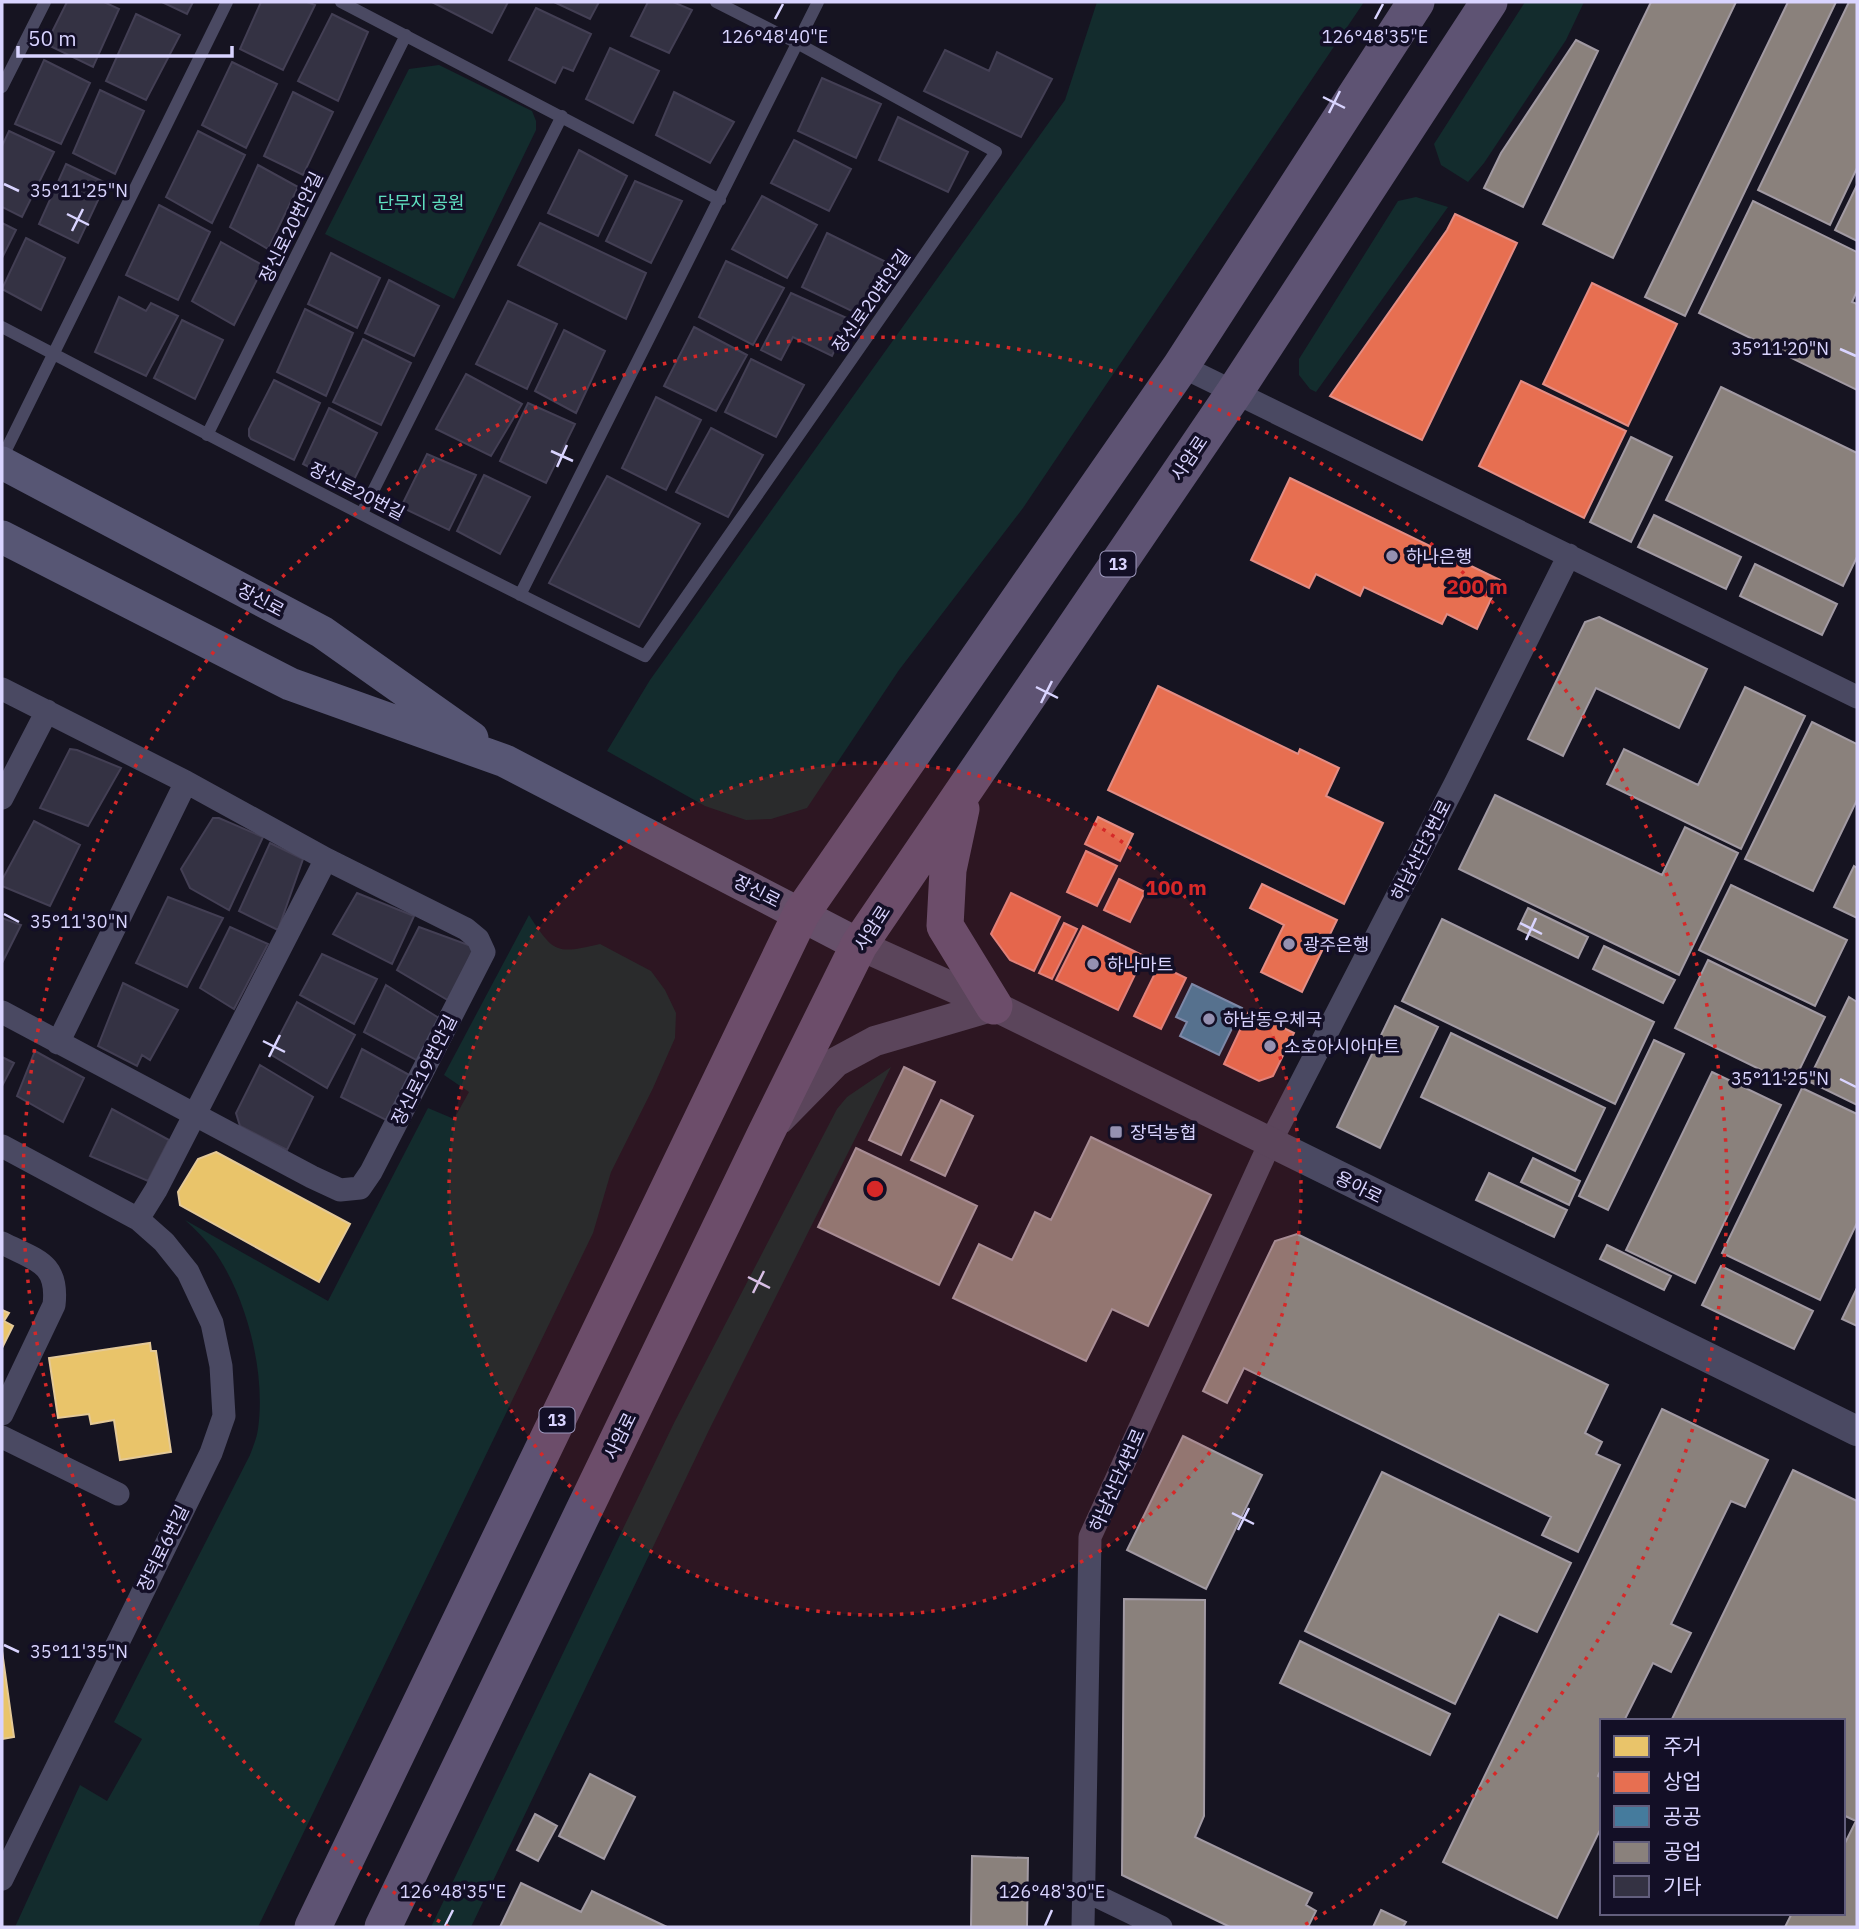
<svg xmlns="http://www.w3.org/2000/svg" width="1859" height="1929" font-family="'IBM Plex Sans','Noto Sans KR',sans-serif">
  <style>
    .green { fill: #132c2d }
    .homes { fill: #e9c46a; stroke: #e4c997; stroke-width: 2 }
    .shops { fill: #e76f51; stroke: #e38d85; stroke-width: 2 }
    .public { fill: #457b9d; stroke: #7196ba; stroke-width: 2 }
    .industry { fill: #8a817c; stroke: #a29aa3; stroke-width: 2 }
    .building { fill: #343243; stroke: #433f54; stroke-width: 2 }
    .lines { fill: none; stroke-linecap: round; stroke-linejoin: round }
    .service { stroke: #4a4962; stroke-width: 12 }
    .minor { stroke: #4a4962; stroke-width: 23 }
    .tertiary { stroke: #4a4962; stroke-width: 30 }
    .secondary { stroke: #575674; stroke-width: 33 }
    .primary { stroke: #5e5373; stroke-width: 37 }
    .ticks { fill: none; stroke: #d9d4ff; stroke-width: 2.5 }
    .ring { fill: none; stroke: #d62828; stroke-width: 3.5; stroke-dasharray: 3.5 7 }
    .poi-dot { fill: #9591b1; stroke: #130f26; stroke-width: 2.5 }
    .labels { text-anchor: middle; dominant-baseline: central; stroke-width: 7; stroke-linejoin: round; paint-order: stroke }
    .shield { fill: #130f26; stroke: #9e99be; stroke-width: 2 }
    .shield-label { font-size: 16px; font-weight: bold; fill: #d9d4ff }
    .park-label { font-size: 18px; fill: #5fe0c0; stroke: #130f26 }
    .street-label { font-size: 18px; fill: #d9d4ff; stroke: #130f26 }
    .poi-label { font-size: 18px; fill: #d9d4ff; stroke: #130f26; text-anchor: start }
    .ticks-label { font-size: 18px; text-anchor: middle; fill: #d9d4ff; stroke: #130f26; stroke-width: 7; stroke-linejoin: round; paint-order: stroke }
    .centre { fill: #d62828; stroke: #130f26; stroke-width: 3.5 }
    .ring-label { font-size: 21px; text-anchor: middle; font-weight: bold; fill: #d62828; stroke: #130f26; stroke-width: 7; stroke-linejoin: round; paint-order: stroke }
  </style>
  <rect width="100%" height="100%" fill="#161421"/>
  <path class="green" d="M1097 2H1364L1023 508 899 670 807 808 771 819 746 820 705 806 607 751 650 680 1065 100Z
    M1525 2H1584L1566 40 1484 163 1468 182 1441 165 1434 144Z
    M439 65 532 111 536 121V130L454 299 325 234 409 69Z
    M1416 197 1448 207 1316 392 1310 389 1299 375V359L1398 201Z
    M529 915C554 954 557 954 600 944L651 971 665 990 676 1013 675 1038 653 1088 611 1172 593 1233 258 1927H15L80 1785 107 1801 142 1739 114 1722 250 1455C253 1447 257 1437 258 1429 266 1373 247 1298 215 1252 206 1240 196 1230 185 1220L328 1301 428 1108 454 1119 469 1092 444 1075Z
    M891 1067 709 1430 471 1927H431L674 1423 837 1109 847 1097Z"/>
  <path class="homes" d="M216 1152 350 1224 319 1282 180 1205 178 1192 198 1159Z
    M2 1310 9 1313 4 1321 13 1326 2 1348Z
    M150 1343 151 1351H156L171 1452 120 1460 114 1420 91 1424 89 1414 58 1418 49 1358Z
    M2 1651 14 1737 2 1739Z"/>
  <path class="shops" d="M1455 214 1517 243 1422 440 1330 396 1447 230Z
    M1592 283 1677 324 1628 426 1543 384Z
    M1521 381 1626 431 1584 518 1479 466Z
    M1290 478 1500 580 1477 629 1447 614 1442 624 1364 587 1360 596 1316 574 1309 588 1251 560Z
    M1158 686 1298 754 1300 749 1339 768 1326 796 1383 823 1344 904 1108 790Z
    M1098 817 1133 834 1120 861 1085 844Z
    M1086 851 1117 866 1097 906 1067 892Z
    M1119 879 1145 892 1130 922 1104 910Z
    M1262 884 1337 920 1302 992 1261 972 1284 925 1250 908Z
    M1011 893 1060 917 1034 971 1010 960 991 934Z
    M1064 923 1077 929 1052 979 1039 973Z
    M1083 926 1144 956 1118 1010 1056 980Z
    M1159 965 1186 978 1161 1029 1134 1016Z
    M1249 1011 1294 1033 1273 1076 1259 1081 1224 1064Z"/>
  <path class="public" d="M1192 984 1242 1008 1219 1055 1180 1036 1187 1022 1176 1017Z"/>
  <path class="industry" d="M1651 2H1736L1613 258 1543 224Z
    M1788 2H1836L1685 316 1645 297Z
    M1849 2H1857V168L1830 225 1758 190Z
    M1576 40 1598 51 1523 207 1484 188 1501 153Z
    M1857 185V241L1835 230Z
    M1753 201 1857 252V291L1852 302 1857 304V390L1699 313Z
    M1721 387 1857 453V557L1843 586 1666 500Z
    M1631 437 1672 457 1631 542 1590 522Z
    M1654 515 1741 557 1726 589 1638 547Z
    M1755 564 1837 604 1822 635 1740 596Z
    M1599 617 1707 669 1679 728 1596 688 1563 756 1528 739 1585 622Z
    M1745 687 1805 716 1741 849 1607 784 1624 749 1698 785Z
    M1812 722 1857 744V800L1813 891 1745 859Z
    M1495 795 1662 875 1685 827 1738 853 1679 975 1459 869Z
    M1854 866 1857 868V918L1834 907Z
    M1731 885 1847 940 1815 1006 1699 950Z
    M1528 908 1588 937 1578 958 1518 929Z
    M1442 919 1654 1022 1615 1104 1402 1001Z
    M1604 946 1675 980 1663 1003 1593 969Z
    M1708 960 1825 1017 1792 1085 1675 1028Z
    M1849 997 1857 1002V1105L1808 1081Z
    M1395 1006 1438 1027 1380 1148 1337 1127Z
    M1451 1033 1605 1108 1575 1171 1421 1097Z
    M1654 1040 1684 1054 1608 1210 1579 1196Z
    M904 1067 935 1082 901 1155 869 1140Z
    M1712 1072 1781 1105 1695 1283 1626 1250Z
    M1802 1088 1857 1114V1223L1820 1300 1722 1253Z
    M941 1100 973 1116 945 1176 911 1160Z
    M1091 1137 1211 1195 1148 1326 1112 1309 1086 1361 953 1298 979 1244 1012 1260 1035 1212 1051 1220Z
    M856 1148 977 1206 939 1285 818 1227Z
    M1533 1158 1580 1181 1569 1205 1521 1182Z
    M1489 1173 1567 1210 1554 1237 1476 1200Z
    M1297 1234 1608 1385 1585 1433 1602 1442 1596 1454 1620 1465 1578 1552 1542 1535 1551 1517 1244 1368 1227 1403 1203 1391 1275 1241Z
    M1607 1245 1671 1276 1664 1290 1600 1259Z
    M1721 1266 1813 1311 1794 1349 1702 1305Z
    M1857 1288V1326L1842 1319Z
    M1662 1409 1768 1460 1745 1507 1731 1501 1671 1624 1691 1633 1671 1672 1653 1663 1624 1721H1602V1767L1598 1776 1602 1778V1826L1557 1918 1443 1862Z
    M1183 1436 1262 1475 1206 1589 1127 1550Z
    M1793 1470 1857 1501V1927H1785L1792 1913H1843V1847L1856 1821 1843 1815V1721H1671Z
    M1382 1472 1571 1563 1537 1632 1499 1614 1455 1704 1305 1631Z
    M1124 1599 1205 1600 1204 1816 1195 1837 1312 1893 1306 1905 1316 1911 1308 1927H1230L1122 1875Z
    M1300 1641 1450 1714 1430 1755 1280 1683Z
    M590 1774 635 1797 604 1859 559 1836Z
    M535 1814 557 1826 538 1861 517 1850Z
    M972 1856 1028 1858 1027 1927H971Z
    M521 1883 581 1912 592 1891 667 1927H500Z
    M1381 1910 1406 1922 1403 1927H1373Z"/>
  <path class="building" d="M67 2H104L119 9 93 67 46 44Z
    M162 2H193L187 14Z
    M261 2H307L315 5 283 70 240 49Z
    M432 2H508L492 33Z
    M554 2H599L590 19Z
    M648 2H673L692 10 669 53 631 36Z
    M536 8 591 34 573 71 563 67 555 83 509 60Z
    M136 14 180 35 146 100 106 81Z
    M332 14 368 32 338 101 298 81Z
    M610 48 659 71 633 123 586 99Z
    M945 50 989 71 997 52 1052 79 1021 137 924 91Z
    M44 60 90 83 61 144 15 124Z
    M232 62 277 84 246 148 202 125Z
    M822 78 881 104 856 158 798 131Z
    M100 90 144 111 115 174 73 153Z
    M293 92 333 112 303 175 264 156Z
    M674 92 734 122 710 163 656 135Z
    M898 117 968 152 948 192 879 160Z
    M9 131 54 152 22 217 2 207V146Z
    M198 131 245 155 212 223 166 197Z
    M794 140 851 169 829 211 771 183Z
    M579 150 627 176 598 236 548 213Z
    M66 164 106 183 78 243 39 224Z
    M258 165 298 187 268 249 230 227Z
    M635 181 682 201 651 263 606 241Z
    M762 196 817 225 787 278 732 249Z
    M159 205 210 232 178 300 126 275Z
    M2 223 16 230 2 258Z
    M540 223 646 273 626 319 518 265Z
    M827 233 886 262 858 314 802 287Z
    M26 238 65 258 41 310 2 289Z
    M221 242 264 266 234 325 192 301Z
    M331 253 380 278 357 328 308 304Z
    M726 261 784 288 753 345 699 317Z
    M389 280 439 306 414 356 365 333Z
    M791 293 849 319 832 356 793 337 781 360 761 350Z
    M119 297 146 311 151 303 178 316 146 376 95 352Z
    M508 301 557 324 527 389 476 364Z
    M305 309 353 333 326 396 277 372Z
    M182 320 223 340 195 399 154 378Z
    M694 327 747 355 716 411 664 386Z
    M564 330 605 351 576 413 535 391Z
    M363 339 411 363 381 425 333 402Z
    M751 359 804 385 776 437 725 412Z
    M466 374 522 404 491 456 436 429Z
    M274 380 320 403 294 460 251 439 249 436V429Z
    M656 397 701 420 666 490 622 468Z
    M528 403 575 424 546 483 500 461Z
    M329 408 377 433 350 488 303 464Z
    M711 428 763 455 728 517 676 492Z
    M427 454 476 475 449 530 401 507Z
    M484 475 530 497 500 554 457 531Z
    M607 476 700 524 639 627 549 583Z
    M70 749 77 750 121 768 88 826 40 808Z
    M213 818H219L263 837 229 910 190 888 181 869Z
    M34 821 80 845 50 906 2 886V880Z
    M270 843 303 859 278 930 239 911Z
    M357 893 414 916 392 964 333 934Z
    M168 897 223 918 187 987 136 963Z
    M2 918 21 925 2 963Z
    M230 927 268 944 234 1009 200 988Z
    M419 927 474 947 451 1002 397 970Z
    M322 954 377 979 354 1024 300 995Z
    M123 983 178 1010 150 1060 142 1055 137 1066 98 1046Z
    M386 985 439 1018 418 1061 364 1032Z
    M297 1002 355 1035 327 1088 270 1054Z
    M362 1049 411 1076 386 1120 341 1097Z
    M35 1051 84 1078 63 1122 17 1096Z
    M2 1057 14 1063 2 1086Z
    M260 1065 313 1097 287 1150 240 1126 236 1113Z
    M112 1109 169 1140 148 1181 90 1156Z"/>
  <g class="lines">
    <path class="service" d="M341 2 720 200
      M2 87 45 2
      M2 327C215 438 428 551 645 656L996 152 797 43 716 2
      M207 435 406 35
      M2 458 227 2
      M362 513 562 116
      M520 595 818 2"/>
    <path class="minor" d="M1181 366 1857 697
      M2 689 186 782 326 859 466 929 478 939 484 952 371 1172 360 1188 340 1190 312 1177 2 1012
      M2 798 47 711
      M58 1043 186 782
      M2 1146 138 1219 164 1242 188 1272 212 1323 221 1366 224 1416 211 1453 2 1879
      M138 1219 156 1190 326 859
      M2 1243C35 1260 59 1262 54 1305L2 1414
      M2 1437 118 1494
      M1084 1890 1161 1927
      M1083 1927 1090 1537 1270 1143 1455 784 1569 555"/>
    <path class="tertiary" d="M859 945 994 1006 1857 1431
      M780 1119 836 1062 875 1041 994 1006"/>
    <path class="secondary" d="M2 463 322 632 472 738
      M2 537 290 684 505 761 859 945"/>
    <path class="primary" d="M961 809 948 870 945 926 994 1006
      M313 1927 801 914 1181 366 1416 2
      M383 1927 765 1135 859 945 1234 393 1489 2"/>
  </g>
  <path class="ticks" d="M775 19 783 4M1375 19 1383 4M1323 97 1345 108M1329 113 1340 91M4 184 19 191M67 214 89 225M72 231 83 209M1840 349 1856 356M551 451 573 461M557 467 567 445M1036 687 1058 698M1041 703 1052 681M4 914 19 922M1520 923 1542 934M1526 940 1536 918M263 1041 285 1052M269 1057 280 1035M1840 1079 1856 1087M748 1277 770 1288M753 1293 764 1271M1232 1513 1254 1524M1238 1530 1249 1508M4 1645 19 1652M445 1926 453 1910M1045 1926 1052 1910"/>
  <circle cx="875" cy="1189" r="426" fill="#d62828" fill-opacity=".12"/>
  <g class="ring">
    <circle cx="875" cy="1189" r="426"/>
    <path d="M449 1927A852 852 0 1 1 1301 1927"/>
  </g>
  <g class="poi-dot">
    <circle cx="1392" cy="556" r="7"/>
    <circle cx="1289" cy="944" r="7"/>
    <circle cx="1093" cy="964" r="7"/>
    <circle cx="1209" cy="1019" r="7"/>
    <circle cx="1270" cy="1046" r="7"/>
    <rect x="1109" y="1125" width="14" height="14" rx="3.5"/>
  </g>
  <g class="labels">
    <g class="shield">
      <rect x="1100.5" y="551.5" width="35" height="25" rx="5"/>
      <rect x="539.5" y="1407.5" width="35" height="25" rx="5"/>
    </g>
    <g class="shield-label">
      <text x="1118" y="564">13</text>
      <text x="557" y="1420">13</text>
    </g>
    <g class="park-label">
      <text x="421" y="202">단무지 공원</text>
    </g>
    <g class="street-label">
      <text transform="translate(291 227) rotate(-64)">장신로20번안길</text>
      <text transform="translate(871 301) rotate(-55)">장신로20번안길</text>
      <text transform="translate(1189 458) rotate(-56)">사암로</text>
      <text transform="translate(357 491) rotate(27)">장신로20번길</text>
      <text transform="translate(261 600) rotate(28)">장신로</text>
      <text transform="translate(1421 850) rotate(-63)">하남산단3번로</text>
      <text transform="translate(757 891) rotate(27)">장신로</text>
      <text transform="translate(872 928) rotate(-57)">사암로</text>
      <text transform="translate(424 1070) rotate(-63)">장신로19번안길</text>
      <text transform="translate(1359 1187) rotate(26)">용아로</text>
      <text transform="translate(620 1436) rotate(-64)">사암로</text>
      <text transform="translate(1117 1480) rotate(-66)">하남산단4번로</text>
      <text transform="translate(163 1548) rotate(-64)">장덕로6번길</text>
    </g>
    <g class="poi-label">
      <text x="1406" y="556">하나은행</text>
      <text x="1303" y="944">광주은행</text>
      <text x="1107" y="964">하나마트</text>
      <text x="1223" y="1019">하남동우체국</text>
      <text x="1284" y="1046">소호아시아마트</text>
      <text x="1130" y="1132">장덕농협</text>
    </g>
  </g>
  <g class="ticks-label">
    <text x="775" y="43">126°48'40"E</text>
    <text x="1375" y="43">126°48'35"E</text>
    <text x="79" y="197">35°11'25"N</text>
    <text x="1780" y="355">35°11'20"N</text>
    <text x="79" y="928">35°11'30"N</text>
    <text x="1780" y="1085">35°11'25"N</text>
    <text x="79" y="1658">35°11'35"N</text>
    <text x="453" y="1898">126°48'35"E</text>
    <text x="1052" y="1898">126°48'30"E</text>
  </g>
  <circle cx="875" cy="1189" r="10" class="centre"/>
  <g class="ring-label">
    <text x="1477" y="594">200 m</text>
    <text x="1176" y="895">100 m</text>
  </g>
  <rect width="1859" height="1929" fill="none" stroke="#d9d4ff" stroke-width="7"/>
  <rect x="1600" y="1719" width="245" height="196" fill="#130f26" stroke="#625e7d" stroke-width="2"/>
  <rect x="1614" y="1736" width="35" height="21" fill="#e9c46a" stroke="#625e7d" stroke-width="2"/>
  <text x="1663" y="1754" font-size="21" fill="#d9d4ff">주거</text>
  <rect x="1614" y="1772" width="35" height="21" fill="#e76f51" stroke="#625e7d" stroke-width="2"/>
  <text x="1663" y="1789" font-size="21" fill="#d9d4ff">상업</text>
  <rect x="1614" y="1806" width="35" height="21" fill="#457b9d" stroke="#625e7d" stroke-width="2"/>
  <text x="1663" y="1824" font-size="21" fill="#d9d4ff">공공</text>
  <rect x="1614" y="1842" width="35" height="21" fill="#8a817c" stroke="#625e7d" stroke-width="2"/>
  <text x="1663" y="1859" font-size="21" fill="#d9d4ff">공업</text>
  <rect x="1614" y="1876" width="35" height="21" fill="#343243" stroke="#625e7d" stroke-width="2"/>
  <text x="1663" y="1894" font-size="21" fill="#d9d4ff">기타</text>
  <path d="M18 46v10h214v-10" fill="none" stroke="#d9d4ff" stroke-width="3.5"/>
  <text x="28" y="46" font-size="21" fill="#d9d4ff" stroke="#130f26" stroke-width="5" paint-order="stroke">50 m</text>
</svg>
